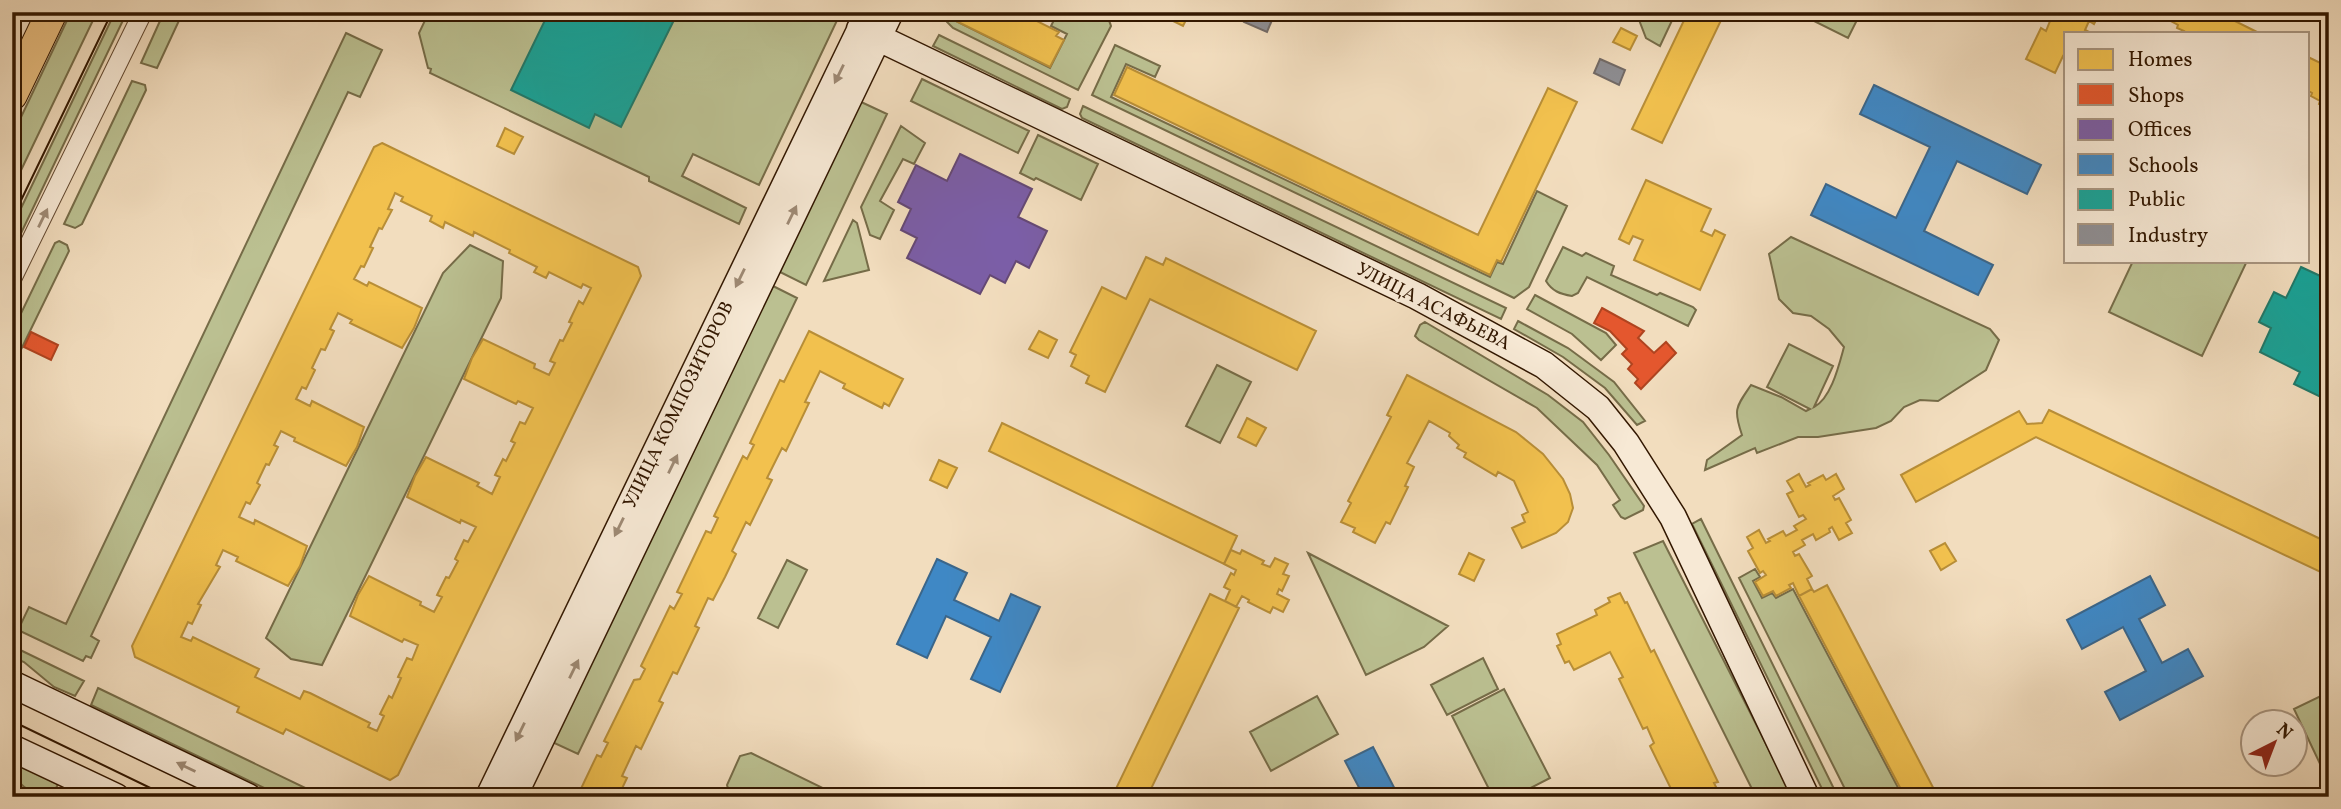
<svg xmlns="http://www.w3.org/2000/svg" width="2341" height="809" font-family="Vollkorn,serif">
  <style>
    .green { fill: #bbc091; stroke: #766c48; stroke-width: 2 }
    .homes { fill: #f2c14e; stroke: #b88e37; stroke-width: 2; fill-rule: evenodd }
    .shops { fill: #e4572e; stroke: #af4420; stroke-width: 2 }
    .offices { fill: #7b5ea7; stroke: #654975; stroke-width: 2 }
    .schools { fill: #3f88c5; stroke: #3b668a; stroke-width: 2 }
    .public { fill: #17a398; stroke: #1f796a; stroke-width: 2 }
    .industry { fill: #8d8d92; stroke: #726a66; stroke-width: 2 }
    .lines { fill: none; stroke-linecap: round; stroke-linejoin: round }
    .street-casing { stroke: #624830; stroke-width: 20 }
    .secondary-casing { stroke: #321700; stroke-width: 29 }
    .primary-casing { stroke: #321700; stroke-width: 32 }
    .street { stroke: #f7e9d5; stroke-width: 18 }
    .secondary { stroke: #f7e9d5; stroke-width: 26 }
    .primary { stroke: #e9be7f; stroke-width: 30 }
    .tram { stroke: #321700; stroke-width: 2 }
    .oneway { fill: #9e8a75 }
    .labels { text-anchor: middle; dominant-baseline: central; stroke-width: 7; stroke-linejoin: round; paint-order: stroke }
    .street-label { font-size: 19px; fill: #321700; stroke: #f7e9d5 }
  </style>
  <rect width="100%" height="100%" fill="#f2ddbe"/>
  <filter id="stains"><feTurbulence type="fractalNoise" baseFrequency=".00286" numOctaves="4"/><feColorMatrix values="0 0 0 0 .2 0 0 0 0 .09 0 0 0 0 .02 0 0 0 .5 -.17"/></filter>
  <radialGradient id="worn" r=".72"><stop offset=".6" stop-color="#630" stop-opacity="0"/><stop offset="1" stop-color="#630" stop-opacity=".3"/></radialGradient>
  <path class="green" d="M71 12H97L12 189V136Z
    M115 12H127L12 252V227Z
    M164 12H183L157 68 141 63Z
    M429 12H841L759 185 693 154 682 176 746 208 739 224 649 181V177L430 73 431 69 428 68 419 33Z
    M949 12H960L956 21 1050 68 1067 34 1051 26 1058 12C1075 12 1106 5 1111 26L1078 90 953 28 947 22Z
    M1636 12H1676L1660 46 1646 38Z
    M1811 12H1861L1848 38 1808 18Z
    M346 33 382 50 360 97 348 92 91 636 99 641 91 658 86 656 83 661 18 630 29 607 66 624Z
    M939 35 1070 99 1067 107 1062 109 933 46Z
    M1115 45 1160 66 1155 77 1126 64 1111 97 1490 277 1497 262 1503 264 1537 191 1567 206 1529 287 1514 298 1092 95Z
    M922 79 1029 131 1018 153 911 101Z
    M132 81 145 85 146 90 82 224 75 228 64 224Z
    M859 101 887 114 806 285 778 271Z
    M1083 106 1506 308 1501 319 1082 118 1080 114Z
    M901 126 925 143 914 164 903 159 880 201 894 210 880 239 870 235 861 207Z
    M1038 135 1098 164 1081 200 1036 178 1034 180 1020 173Z
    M853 220 857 223 869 270 824 281Z
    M1791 237 1990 329 1999 340 1986 370 1938 401 1920 400 1904 407 1891 421 1876 428 1818 437H1798L1757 453 1755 448 1705 470 1707 460 1742 435C1733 409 1736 407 1751 385L1781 397 1806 411 1810 409 1767 387 1789 344 1833 366 1814 407C1831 399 1839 365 1844 347L1829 329 1811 316 1793 313 1779 299 1769 254Z
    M59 241 67 245 69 251 12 368V332L55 243Z
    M470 245 503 261 501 298 322 665 291 659 266 638 443 273Z
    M1563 247 1582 256 1586 253 1614 266 1611 275 1657 295 1660 293 1693 307 1696 310 1688 326 1587 277 1578 293 1572 296C1560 294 1552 291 1546 281Z
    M2133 261H2247L2202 356 2109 312Z
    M771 285 797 298 578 754 550 741Z
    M1535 295 1606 333 1616 345 1601 360 1572 334 1527 309Z
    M1518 321 1568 348 1614 382 1645 421 1637 425 1605 388 1563 357 1514 329Z
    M1425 322 1548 395 1583 422 1609 455 1644 506 1643 510 1625 519 1621 517 1613 505 1620 500 1597 465 1537 408 1419 340 1415 336 1420 325Z
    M1217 365 1251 382 1220 443 1186 426Z
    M1701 519 1838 797H1826L1692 524Z
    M1663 541 1793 797H1756L1634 553Z
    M1308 553 1448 626 1424 647 1366 675Z
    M787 560 807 570 778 628 758 618Z
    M1755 569 1760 577 1753 581 1762 598 1772 593 1776 598 1793 589 1903 797H1849L1739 578Z
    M12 646 84 681 75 696 54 687 24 662 12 657Z
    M1483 658 1498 689 1447 715 1431 685Z
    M98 688 324 797H283L91 705Z
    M1504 689 1550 778 1513 797H1493L1452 716Z
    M2329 692V764L2322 768 2294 709Z
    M1317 696 1338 734 1271 771 1250 732Z
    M751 753 831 792 836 797 730 795 727 785 740 756Z
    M18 764 58 784 52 797C38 797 19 788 14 773Z"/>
  <path class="homes" d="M960 12H1009L1019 17 1021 13 1059 32 1056 36 1064 40 1050 67 956 21Z
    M1155 12H1190L1183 26Z
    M1688 12H1725L1662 143 1632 129Z
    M2031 12H2100L2094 24 2089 21 2085 30 2091 33H2066V58L2063 56 2055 73 2026 59 2041 28 2046 31 2050 21Z
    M2173 12H2209L2219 17 2221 14 2259 33H2183L2184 31 2177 28 2178 25 2169 20Z
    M1621 28 1637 36 1630 50 1613 42Z
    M2308 57 2329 67 2327 108 2319 104 2320 101 2311 96 2312 93 2308 91Z
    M1127 67 1478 235 1548 88 1577 102 1501 262 1497 260 1490 275 1114 95Z
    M505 128 523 137 514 154 497 146Z
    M382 143 638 267 641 276 398 775 390 780 286 729 283 734 237 712 239 707 135 657 132 646 374 147ZM395 193 403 197 401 201 432 216 430 221 443 228 445 222 473 236 474 232 510 250 509 253 537 267 534 272 546 278 549 272 581 288 583 284 591 288 583 304 579 301 569 322 572 323 563 341 560 340 550 361 555 363 549 375 534 368 535 364 483 339 472 358 464 379 516 404 518 401 533 408 525 424 520 422 511 441 515 443 506 461 503 459 495 475 500 477 492 494 477 486 479 483 426 457 415 476 407 497 460 523 461 520 476 527 468 542 464 540 455 559 458 561 449 578 446 577 437 595 442 597 434 612 420 605 421 602 369 576 358 595 350 616 402 642 404 639 418 645 412 660 407 658 398 677 401 678 392 698 389 696 380 714 384 716 377 731 368 727 370 723 310 693 304 691 300 699 255 677 259 669 193 637 191 641 181 637 188 622 192 624 201 605 198 604 220 567 216 565 223 550 238 557 236 561 288 586 300 566 307 546 255 520 254 524 239 517 246 502 250 504 260 485 257 483 266 464 269 465 278 447 274 445 281 431 295 438 294 441 346 466 357 447 364 427 312 401 310 406 296 399 302 387 306 389 315 370 312 368 321 349 325 350 334 331 330 329 338 313 352 320 350 323 402 348 414 328 422 308 369 282 367 286 354 279 361 266 364 267 373 248 370 247 379 228 382 229 392 210 388 209Z
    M1646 180 1711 209 1701 231 1712 236 1715 230 1725 235 1700 290 1634 260 1643 240 1633 236 1629 244 1619 239Z
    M1146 257 1163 265 1166 258 1316 331 1297 370 1150 299 1105 392 1086 383 1089 376 1071 366 1076 355 1070 352 1102 287 1126 299Z
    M809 331 903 379 889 406 884 403 882 408 843 388 845 384 820 371 805 402 809 403 786 451 782 448 767 478 772 480 750 525 746 522 732 551 736 554 725 577 713 600 708 598 695 626 699 628 677 674 673 672 659 701 663 703 641 749 636 746 622 776 627 778 618 797H577L597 755 601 757 608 743 604 741 634 680 640 679 645 669 641 666 670 606 674 609 682 594 677 592 706 531 711 533 718 518 714 516 743 456 747 459 754 445 750 443 780 380 784 382Z
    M1039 331 1057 340 1048 358 1029 349Z
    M1407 375 1516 432 1543 454 1563 479 1570 494 1573 508 1568 522 1556 533 1522 548 1512 528 1525 522 1522 515 1528 512 1514 481 1498 472 1496 476 1464 457 1466 453 1457 448 1459 445 1449 436 1450 433 1429 421 1407 463 1414 467 1405 486 1408 487 1390 524 1386 522 1375 543 1353 532 1355 528 1341 522 1351 503 1348 501 1391 417 1387 415Z
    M2049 410 2329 543V576L2036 437 1916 502 1901 475 2019 411 2027 424 2042 423Z
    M1247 418 1266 428 1256 446 1238 437Z
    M1002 423 1237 536 1224 564 989 451Z
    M939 460 957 468 947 488 930 480Z
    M1799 474 1806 487 1810 485 1808 483 1823 475 1826 480 1836 474 1844 489 1833 496 1835 500 1839 498 1851 520 1846 523 1852 533 1839 540 1832 527 1829 529 1830 532 1816 540 1813 534 1802 540 1805 545 1793 552 1795 556 1799 554 1812 576 1807 579 1812 589 1799 596 1793 583 1789 585 1791 588 1776 596 1773 591 1763 596 1755 582 1766 575 1763 571 1760 573 1748 551 1753 548 1747 537 1759 530 1766 543 1770 541 1768 539 1783 531 1786 536 1797 530 1794 526 1806 519 1803 515 1799 517 1787 494 1793 491 1787 481Z
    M1945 543 1956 561 1941 570 1930 551Z
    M1231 550 1240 554 1242 550 1264 561 1262 564 1270 567 1275 558 1288 564 1283 574 1289 576 1282 591 1279 589 1277 594 1289 600 1283 612 1273 607 1270 613 1248 602 1249 600 1242 596 1236 607 1225 601 1230 590 1224 587 1231 573 1234 575 1236 570 1224 564Z
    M1469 553 1484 560 1474 581 1459 574Z
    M1827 585 1842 613 1938 797H1905L1799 596 1812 589 1814 592Z
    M1620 593 1625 603 1627 602 1651 652 1654 650 1718 782 1714 783 1721 797H1680L1678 793 1674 795 1650 746 1654 743 1647 727 1643 729 1619 679 1623 677 1610 652 1574 670 1569 661 1565 663 1557 646 1561 644 1557 634 1597 615 1595 610 1610 602 1608 598Z
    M1210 594 1239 608 1147 797H1112Z"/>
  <path class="shops" d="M1602 308 1644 331 1638 338 1654 353 1666 342 1676 353 1641 389 1635 383 1638 379 1628 369 1632 364 1622 354 1627 349 1610 331 1594 323Z
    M31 332 58 345 51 360 24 347Z"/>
  <path class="offices" d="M960 154 1032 189 1018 217 1047 231 1029 268 1016 261 1005 283 990 275 980 294 907 258 917 238 901 230 911 209 898 202 916 165 947 181Z"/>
  <path class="schools" d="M1874 85 2041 165 2027 194 1957 161 1924 231 1993 265 1978 295 1811 215 1826 184 1896 218 1930 147 1860 114Z
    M937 559 967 573 954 600 999 621 1011 594 1040 607 1000 692 971 679 991 637 946 616 927 658 897 644Z
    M2150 576 2165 605 2139 619 2162 663 2188 649 2203 676 2120 720 2105 692 2146 671 2123 627 2082 649 2067 620Z
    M1373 747 1399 797H1364L1345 761Z"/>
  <path class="public" d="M549 12H678L621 127 595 114 589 128 511 90Z
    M2301 267 2329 280V401L2294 384 2300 372 2260 352 2271 328 2259 322 2274 292 2286 298Z"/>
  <path class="industry" d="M1247 12 1272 20 1267 32 1244 22Z
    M1600 59 1625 70 1619 85 1594 73Z"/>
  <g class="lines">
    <g class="street-casing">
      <path id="street" d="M12 279 143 12
        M12 789 17 797"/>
    </g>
    <g class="secondary-casing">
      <path id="secondary" d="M860 29 1417 296 1544 365 1598 408 1626 443 1673 517 1806 797
        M12 684 248 797
        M12 748 116 797
        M489 797 868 14
        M513 797 890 12"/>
    </g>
    <g class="primary-casing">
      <path id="primary" d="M12 95 52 12"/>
    </g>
    <use href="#street" class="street"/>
    <use href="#secondary" class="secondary"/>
    <use href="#primary" class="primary"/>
    <path class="tram" d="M12 219 112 12
      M12 721 169 797"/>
  </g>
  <defs><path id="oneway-solid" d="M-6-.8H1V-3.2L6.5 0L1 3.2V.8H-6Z" transform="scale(1.75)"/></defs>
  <g class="oneway">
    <use href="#oneway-solid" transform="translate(839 74) rotate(116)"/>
    <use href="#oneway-solid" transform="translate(792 215) rotate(-64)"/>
    <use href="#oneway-solid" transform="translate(43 218) rotate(-64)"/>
    <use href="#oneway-solid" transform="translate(740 278) rotate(116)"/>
    <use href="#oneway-solid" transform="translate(673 464) rotate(-64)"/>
    <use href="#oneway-solid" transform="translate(619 527) rotate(116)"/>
    <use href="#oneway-solid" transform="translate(574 669) rotate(-64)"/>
    <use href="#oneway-solid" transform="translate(520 732) rotate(116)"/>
    <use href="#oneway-solid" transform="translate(186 767) rotate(-154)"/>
  </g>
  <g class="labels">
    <g class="street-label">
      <text transform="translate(1433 307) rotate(27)">УЛИЦА АСАФЬЕВА</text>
      <text transform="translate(679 405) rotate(-64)">УЛИЦА КОМПОЗИТОРОВ</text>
    </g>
  </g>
  <rect width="2341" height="809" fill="none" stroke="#f2ddbe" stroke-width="42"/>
  <rect x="14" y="14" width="2313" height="781" fill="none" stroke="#321700" stroke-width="3.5"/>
  <rect x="21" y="21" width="2299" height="767" fill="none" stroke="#321700" stroke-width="2"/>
  <rect x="2064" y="32" width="245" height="231" fill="#f7e9d5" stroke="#a89580" stroke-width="2"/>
  <rect x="2078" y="49" width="35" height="21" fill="#f2c14e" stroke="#a89580" stroke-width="2"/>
  <text x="2128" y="66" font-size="21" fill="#321700">Homes</text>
  <rect x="2078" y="84" width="35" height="21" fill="#e4572e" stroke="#a89580" stroke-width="2"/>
  <text x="2128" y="102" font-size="21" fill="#321700">Shops</text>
  <rect x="2078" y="119" width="35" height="21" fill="#7b5ea7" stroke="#a89580" stroke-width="2"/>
  <text x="2128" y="136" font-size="21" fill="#321700">Offices</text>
  <rect x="2078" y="154" width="35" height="21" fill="#3f88c5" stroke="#a89580" stroke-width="2"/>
  <text x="2128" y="172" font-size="21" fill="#321700">Schools</text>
  <rect x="2078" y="189" width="35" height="21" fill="#17a398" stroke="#a89580" stroke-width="2"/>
  <text x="2128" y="206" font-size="21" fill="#321700">Public</text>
  <rect x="2078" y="224" width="35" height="21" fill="#8d8d92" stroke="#a89580" stroke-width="2"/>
  <text x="2128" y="242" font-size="21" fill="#321700">Industry</text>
  <g transform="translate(2274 743) rotate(42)"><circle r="33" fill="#f7e9d5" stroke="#a89580" stroke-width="2"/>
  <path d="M0-5L12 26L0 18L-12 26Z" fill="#8f2418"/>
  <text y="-10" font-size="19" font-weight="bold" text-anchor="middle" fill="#321700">N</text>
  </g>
  <rect width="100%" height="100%" filter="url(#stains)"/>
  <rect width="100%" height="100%" fill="url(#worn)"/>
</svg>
